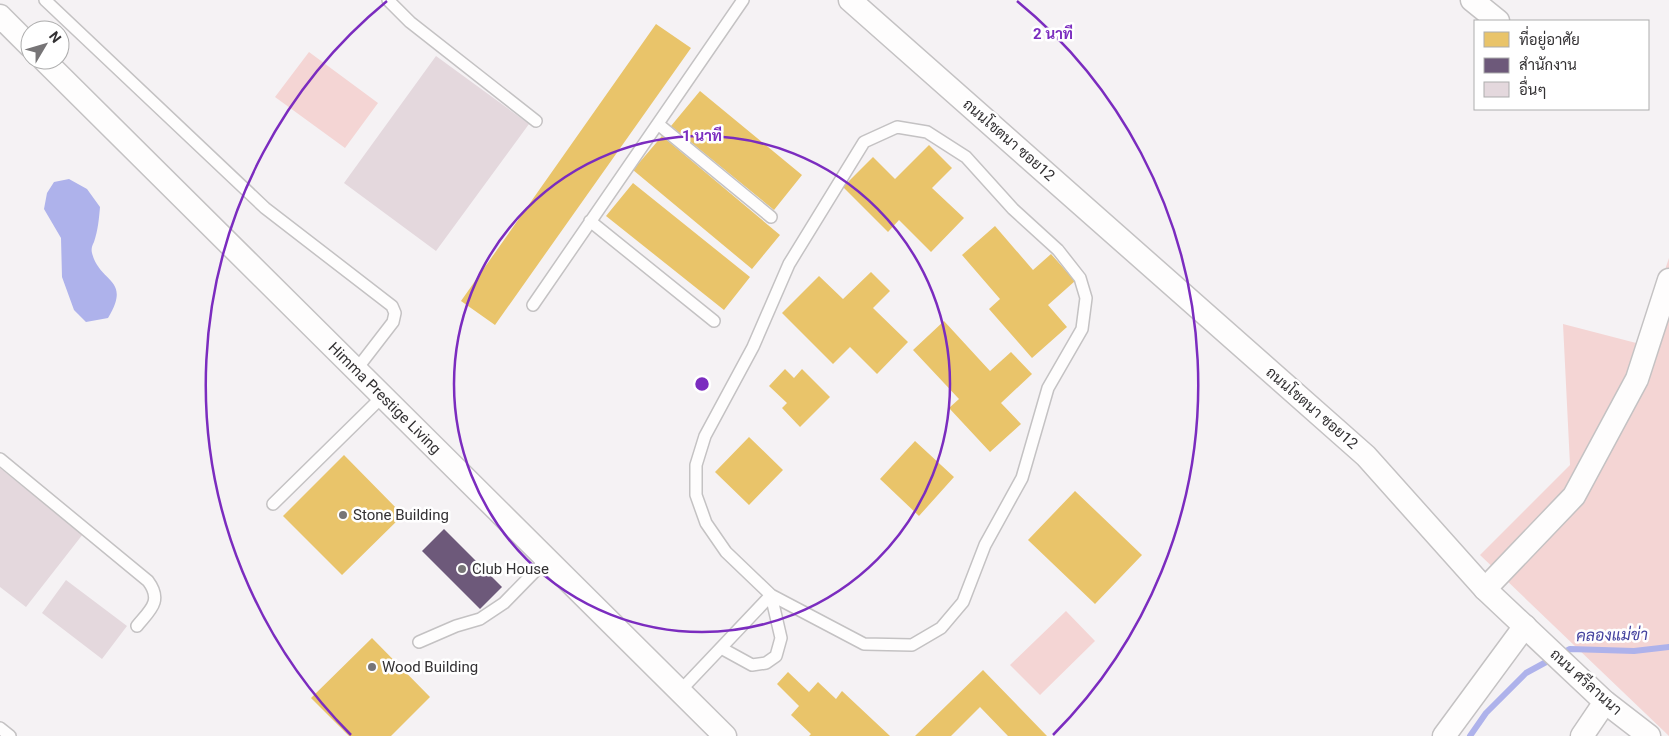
<svg xmlns="http://www.w3.org/2000/svg" width="1669" height="736" font-family="Roboto,Sarabun,sans-serif">
  <style>
    .green { fill: #f4d5d4 }
    .water { fill: #aeb2eb }
    .homes { fill: #e9c46a }
    .offices { fill: #6d597a }
    .lines { fill: none; stroke-linecap: round; stroke-linejoin: round }
    .stream { stroke: #aeb2eb; stroke-width: 6 }
    .building { fill: #e4d8dd }
    .lane-casing { stroke: #c4c2c3; stroke-width: 14 }
    .street-casing { stroke: #c4c2c3; stroke-width: 25 }
    .lane { stroke: #fefdfd; stroke-width: 11 }
    .street { stroke: #fefdfd; stroke-width: 22 }
    .ring { fill: none; stroke: #7b2cbf; stroke-width: 2.5 }
    .poi-dot { fill: #777577; stroke: #fff; stroke-width: 2 }
    .labels { text-anchor: middle; dominant-baseline: central; stroke-width: 5; stroke-linejoin: round; paint-order: stroke }
    .street-label { font-size: 15px; fill: #333133; stroke: #fff }
    .poi-label { font-size: 15px; fill: #333133; stroke: #fff; text-anchor: start }
    .water-label { font-size: 16px; font-style: italic; fill: #44439f; stroke: #fff }
    .centre { fill: #7b2cbf; stroke: #fff; stroke-width: 2.5 }
    .ring-label { font-size: 15px; text-anchor: middle; font-weight: bold; fill: #7b2cbf; stroke: #fff; stroke-width: 5; stroke-linejoin: round; paint-order: stroke }
  </style>
  <rect width="100%" height="100%" fill="#f5f2f4"/>
  <path class="green" d="M309 52 378 103 345 148 275 97Z
    M1669 258V736L1480 555 1570 465 1563 324 1640 344Z
    M1066 611 1095 641 1040 695 1010 665Z"/>
  <path class="water" d="M69 179 87 189 100 207C99 219 98 230 94 242 92 246 91 249 92 253 100 284 132 278 108 318L86 322 74 310 62 277 61 238 44 209 47 193 54 182Z"/>
  <path class="homes" d="M656 24 691 48 495 325 461 301Z
    M700 91 802 175 774 210 671 126Z
    M662 136 780 235 752 269 633 170Z
    M929 145 952 168 932 188 964 218 931 252 899 220 888 232 843 187 873 157 895 179Z
    M633 183 750 277 724 310 606 216Z
    M995 226 1033 270 1051 254 1075 281 1048 305 1067 327 1032 358 989 309 1000 299 962 255Z
    M871 272 890 291 873 308 908 342 877 374 850 347 833 364 782 313 819 276 843 299Z
    M944 321 990 371 1011 352 1032 374 1001 403 1021 424 990 452 949 408 959 399 913 350Z
    M785 369 794 378 802 369 830 397 800 427 782 408 787 403 769 386Z
    M749 437 783 470 749 505 715 472Z
    M915 441 954 477 919 516 880 479Z
    M344 455 403 515 342 575 283 516Z
    M1075 491 1142 555 1095 604 1028 540Z
    M372 638 430 697 391 736H349L311 698Z
    M983 670 1047 736H1008L980 707 951 736H915Z
    M788 672 809 692 818 682 836 699 842 691 890 736H809L811 734 791 715 799 706 777 684Z"/>
  <path class="offices" d="M444 529 502 587 480 609 422 551Z"/>
  <g class="lines">
    <path class="stream" d="M1470 736 1486 713 1526 673 1570 649 1634 651 1669 647"/>
  </g>
  <path class="building" d="M436 56 529 124 436 251 344 183Z
    M0 468 83 534 26 607 0 587Z
    M66 580 127 626 102 659 42 613Z"/>
  <g class="lines">
    <g class="lane-casing">
      <path id="lane" d="M45 0 265 208 392 306 395 313 393 322 356 370
        M388 0 410 22 536 121
        M658 124 771 217
        M590 221 714 321
        M533 305 743 0
        M0 459 148 581C163 601 150 610 137 626
        M273 504 383 396
        M419 642 456 626 480 619 504 603 547 559
        M721 648 752 665 766 663 776 656 781 638 771 595 726 552 706 523 696 495V465L705 436 753 347 789 264 864 142 897 127 927 132 966 157 1013 209 1058 250 1080 278 1086 298 1082 329 1048 388 1022 478 985 545 963 602 941 628 912 645 864 644 771 595
        M680 691 771 595
        M0 728 10 736"/>
    </g>
    <g class="street-casing">
      <g id="street">
        <path d="M850 0 1366 456 1485 589 1605 702 1649 736"/>
        <path d="M1472 0 1498 21"/>
        <path d="M0 16 30 46"/>
        <path id="s1" d="M44 60 725 736"/>
        <path d="M1485 589 1574 496 1637 379 1669 280"/>
        <path d="M1444 736 1525 626"/>
        <path d="M1582 736 1605 702"/>
      </g>
    </g>
    <use href="#lane" class="lane"/>
    <use href="#street" class="street"/>
  </g>
  <g class="ring">
    <circle cx="702" cy="384" r="248"/>
    <path d="M351 735A496 496 0 0 1 387 1M1017 1A496 496 0 0 1 1053 735"/>
  </g>
  <g class="poi-dot">
    <circle cx="343" cy="515" r="5"/>
    <circle cx="462" cy="569" r="5"/>
    <circle cx="372" cy="667" r="5"/>
  </g>
  <g class="labels">
    <g class="street-label">
      <text transform="translate(1009 140) rotate(41)">ถนนโชตนา ซอย12</text>
      <text stroke="none"><textPath href="#s1" startOffset="480">Himma Prestige Living</textPath></text>
      <text transform="translate(1312 408) rotate(41)">ถนนโชตนา ซอย12</text>
      <text transform="translate(1586 682) rotate(42)">ถนน ศรีลานนา</text>
    </g>
    <g class="poi-label">
      <text x="353" y="515">Stone Building</text>
      <text x="472" y="569">Club House</text>
      <text x="382" y="667">Wood Building</text>
    </g>
    <g class="water-label">
      <text transform="translate(1612 635) rotate(-1)">คลองแม่ข่า</text>
    </g>
  </g>
  <circle cx="702" cy="384" r="8" class="centre"/>
  <g class="ring-label">
    <text x="1053" y="39">2 นาที</text>
    <text x="702" y="141">1 นาที</text>
  </g>
  <rect x="1474" y="20" width="175" height="90" fill="#ffffff" stroke="#adadad"/>
  <rect x="1484" y="32" width="25" height="15" fill="#e9c46a" stroke="#adadad"/>
  <text x="1519" y="45" font-size="15" fill="#333133">ที่อยู่อาศัย</text>
  <rect x="1484" y="58" width="25" height="15" fill="#6d597a" stroke="#adadad"/>
  <text x="1519" y="70" font-size="15" fill="#333133">สำนักงาน</text>
  <rect x="1484" y="82" width="25" height="15" fill="#e4d8dd" stroke="#adadad"/>
  <text x="1519" y="95" font-size="15" fill="#333133">อื่นๆ</text>
  <g transform="translate(45 45) rotate(52)"><circle r="24" fill="#ffffff" stroke="#adadad"/>
  <path d="M0-4L9 19L0 12L-9 19Z" fill="#777577"/>
  <text y="-8" font-size="14" font-weight="bold" text-anchor="middle" fill="#333133">N</text>
  </g>
</svg>
